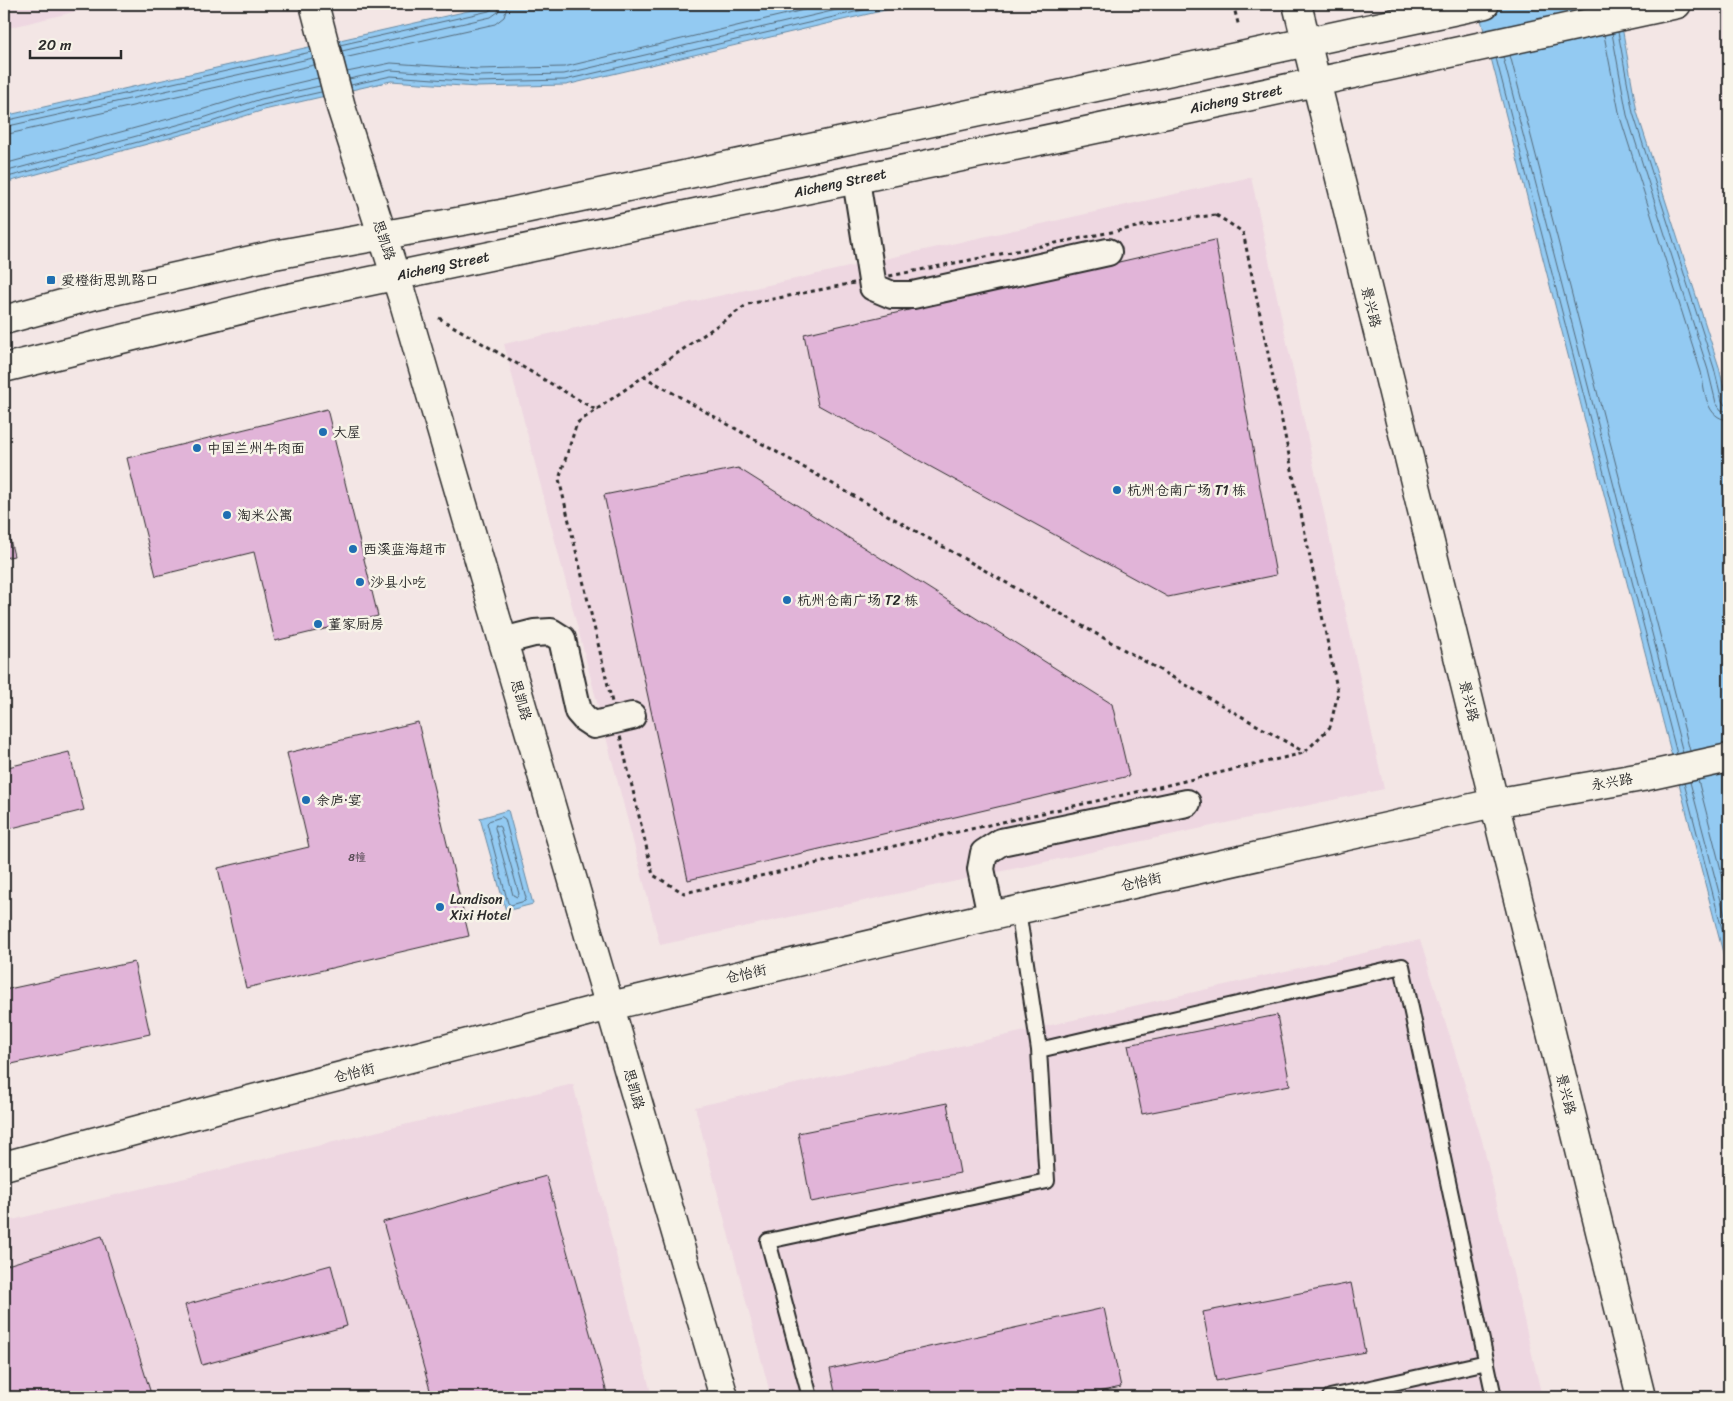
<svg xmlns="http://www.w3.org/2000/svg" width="1733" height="1401" font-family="Sriracha,'LXGW WenKai TC',sans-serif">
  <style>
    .built { fill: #eed7e1 }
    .water { fill: #93caf2; stroke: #698aa2 }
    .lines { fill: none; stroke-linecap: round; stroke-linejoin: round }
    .shore { stroke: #556b7b; stroke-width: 1 }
    .building { fill: #e1b4d8; stroke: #2b2b2b }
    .service-casing { stroke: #2b2b2b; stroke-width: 18 }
    .minor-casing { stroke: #2b2b2b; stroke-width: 30 }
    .tertiary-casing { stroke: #2b2b2b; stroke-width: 31 }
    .path { stroke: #2b2b2b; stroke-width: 3; stroke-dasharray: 4 4; stroke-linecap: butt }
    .service { stroke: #f7f3e8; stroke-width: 14 }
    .minor { stroke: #f7f3e8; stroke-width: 26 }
    .tertiary { stroke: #f7f3e8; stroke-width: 28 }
    .poi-dot { fill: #1f6fb2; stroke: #f7f3e8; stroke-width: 2 }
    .labels { text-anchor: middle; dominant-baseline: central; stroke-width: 5; stroke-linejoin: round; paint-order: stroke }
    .number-label { font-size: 11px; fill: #584d56 }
    .street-label { font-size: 14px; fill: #2b2b2b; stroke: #f7f3e8 }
    .poi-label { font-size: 14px; fill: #2b2b2b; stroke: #f7f3e8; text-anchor: start }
  </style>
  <rect width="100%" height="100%" fill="#f3e6e5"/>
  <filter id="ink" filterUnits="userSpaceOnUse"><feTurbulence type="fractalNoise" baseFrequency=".02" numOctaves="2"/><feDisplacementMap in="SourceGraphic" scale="10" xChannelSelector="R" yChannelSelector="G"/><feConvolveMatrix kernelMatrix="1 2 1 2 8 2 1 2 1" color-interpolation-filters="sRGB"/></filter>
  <g filter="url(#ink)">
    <path class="built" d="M4 4H106L4 29Z
      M1251 177 1384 789 660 945 504 344Z
      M1420 940 1482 1140 1542 1397H771L695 1107Z
      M573 1084 652 1397H4V1222Z"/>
    <path class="water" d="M499 4H911L566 85 477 87 391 81 264 110 206 128 4 183V116Z
      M1477 4H1618L1637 112 1719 367 1729 411V976Z
      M508 810 533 904 506 911 480 818Z"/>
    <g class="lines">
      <path class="shore" d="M1618 32 1633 113 1714 368 1722 401 1725 405 1729 406
        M1612 33 1627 115 1708 370 1716 403 1721 410 1729 412
        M1604 35 1620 117 1701 372C1705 390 1705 419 1729 420
        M340 45 489 11 493 8 494 4
        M342 51 491 17 498 12 500 4
        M1510 55 1690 751
        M1503 57 1683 753
        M344 58 495 24 504 17 508 4
        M1496 58 1677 754
        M347 72 391 63 478 69 564 67 829 4
        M349 79 391 70 478 76 564 74 862 4
        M351 85 391 76 477 82 565 80 889 4
        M4 121 311 52
        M4 127 313 58
        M4 135 314 65
        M4 164 201 110 259 92 318 78
        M4 172 203 118 261 99 320 86
        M4 178 205 124 263 105 321 92
        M1698 780 1729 901
        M1690 782 1729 931
        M1684 783 1729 956
        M502 817 505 819 526 898 525 901 511 905 508 903 487 823 489 821Z
        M496 825 500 827 519 894 517 897 513 895 495 828Z"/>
    </g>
    <path class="building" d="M1215 240 1276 575 1168 597 818 405 804 334Z
      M327 409 378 616 275 641 254 552 156 576 127 458Z
      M738 468 1112 704 1129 776 688 880 604 495Z
      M4 515 14 556 4 558Z
      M418 722 469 936 246 988 218 868 309 847 287 753Z
      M69 752 84 810 4 830V768Z
      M134 962 150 1034 7 1065 4 1050V990Z
      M1277 1015 1290 1085 1142 1114 1128 1045Z
      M947 1103 960 1173 811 1202 798 1133Z
      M546 1176 607 1393 599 1397H432L383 1222Z
      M102 1236 152 1397H4V1266Z
      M331 1265 347 1326 202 1365 185 1305Z
      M1351 1283 1365 1352 1216 1381 1203 1312Z
      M1104 1308 1121 1387 1074 1397H836L830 1369Z"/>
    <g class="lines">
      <g class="service-casing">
        <path id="service" d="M1018 910 1039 1050
          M810 1397 768 1241 1047 1181 1039 1050 1402 966 1494 1397
          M1330 1397 1487 1362"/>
      </g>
      <g class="minor-casing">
        <path id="minor" d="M856 180 873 287 892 295H913L1108 252
          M503 641 534 633 551 632 562 639 578 711 585 719 594 725 632 716
          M991 916 981 869 984 853 1001 842 1187 803"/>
      </g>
      <g class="tertiary-casing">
        <path id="tertiary" d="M314 4 341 107 402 296 724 1397
          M1297 4 1641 1397
          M4 320 95 295 274 255 501 214 1485 4
          M4 368 280 300 1191 109 1677 4
          M4 1166 234 1104 610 1006 991 916 1494 803 1642 777 1729 758"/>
      </g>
      <path class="path" d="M1233 4 1239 27
        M1216 215 1243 232 1338 693 1330 727 1304 753 1159 787 684 893 653 875 559 479 577 423 748 304 1167 221Z
        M439 318 596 410
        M643 376 1304 752"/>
      <use href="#service" class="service"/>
      <use href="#minor" class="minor"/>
      <use href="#tertiary" class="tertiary"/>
    </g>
  </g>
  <g class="poi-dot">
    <rect x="46" y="275" width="10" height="10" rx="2.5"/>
    <circle cx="323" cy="432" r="5"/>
    <circle cx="197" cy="448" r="5"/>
    <circle cx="1117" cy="490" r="5"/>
    <circle cx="227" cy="515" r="5"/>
    <circle cx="353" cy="549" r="5"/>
    <circle cx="360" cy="582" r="5"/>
    <circle cx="787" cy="600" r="5"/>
    <circle cx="318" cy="624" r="5"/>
    <circle cx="306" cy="800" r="5"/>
    <circle cx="440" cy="907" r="5"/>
  </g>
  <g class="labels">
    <g class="number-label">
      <text x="357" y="857">8幢</text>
    </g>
    <g class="street-label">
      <text transform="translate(1236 99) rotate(-12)">Aicheng Street</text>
      <text transform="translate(840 183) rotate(-12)">Aicheng Street</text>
      <text transform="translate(384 240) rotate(72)">思凯路</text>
      <text transform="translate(443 266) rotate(-12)">Aicheng Street</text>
      <text transform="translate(1371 307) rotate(76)">景兴路</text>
      <text transform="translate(521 700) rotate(74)">思凯路</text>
      <text transform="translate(1469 701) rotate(76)">景兴路</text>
      <text transform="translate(1612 782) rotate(-10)">永兴路</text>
      <text transform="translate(1141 882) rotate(-13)">仓怡街</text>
      <text transform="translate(746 974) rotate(-13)">仓怡街</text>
      <text transform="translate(354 1073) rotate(-14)">仓怡街</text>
      <text transform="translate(634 1089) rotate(74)">思凯路</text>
      <text transform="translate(1566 1094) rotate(76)">景兴路</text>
    </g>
    <g class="poi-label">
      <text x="61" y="280">爱橙街思凯路口</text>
      <text x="333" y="432">大屋</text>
      <text x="207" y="448">中国兰州牛肉面</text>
      <text x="1127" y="490">杭州仓南广场 T1 栋</text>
      <text x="237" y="515">淘米公寓</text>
      <text x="363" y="549">西溪蓝海超市</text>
      <text x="370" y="582">沙县小吃</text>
      <text x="797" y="600">杭州仓南广场 T2 栋</text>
      <text x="328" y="624">董家厨房</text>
      <text x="316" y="800">余庐·宴</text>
      <text x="450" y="899">Landison<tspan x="450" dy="16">Xixi Hotel</tspan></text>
    </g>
  </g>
  <rect width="1733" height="1401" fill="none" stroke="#f7f3e8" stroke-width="20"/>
  <rect x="10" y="10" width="1713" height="1381" fill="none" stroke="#2b2b2b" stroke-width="2" filter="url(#ink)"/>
  <path d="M30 50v8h91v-8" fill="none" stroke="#2b2b2b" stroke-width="2.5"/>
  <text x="38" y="50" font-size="15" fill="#2b2b2b" stroke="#f7f3e8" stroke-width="4" paint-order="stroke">20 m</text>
</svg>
